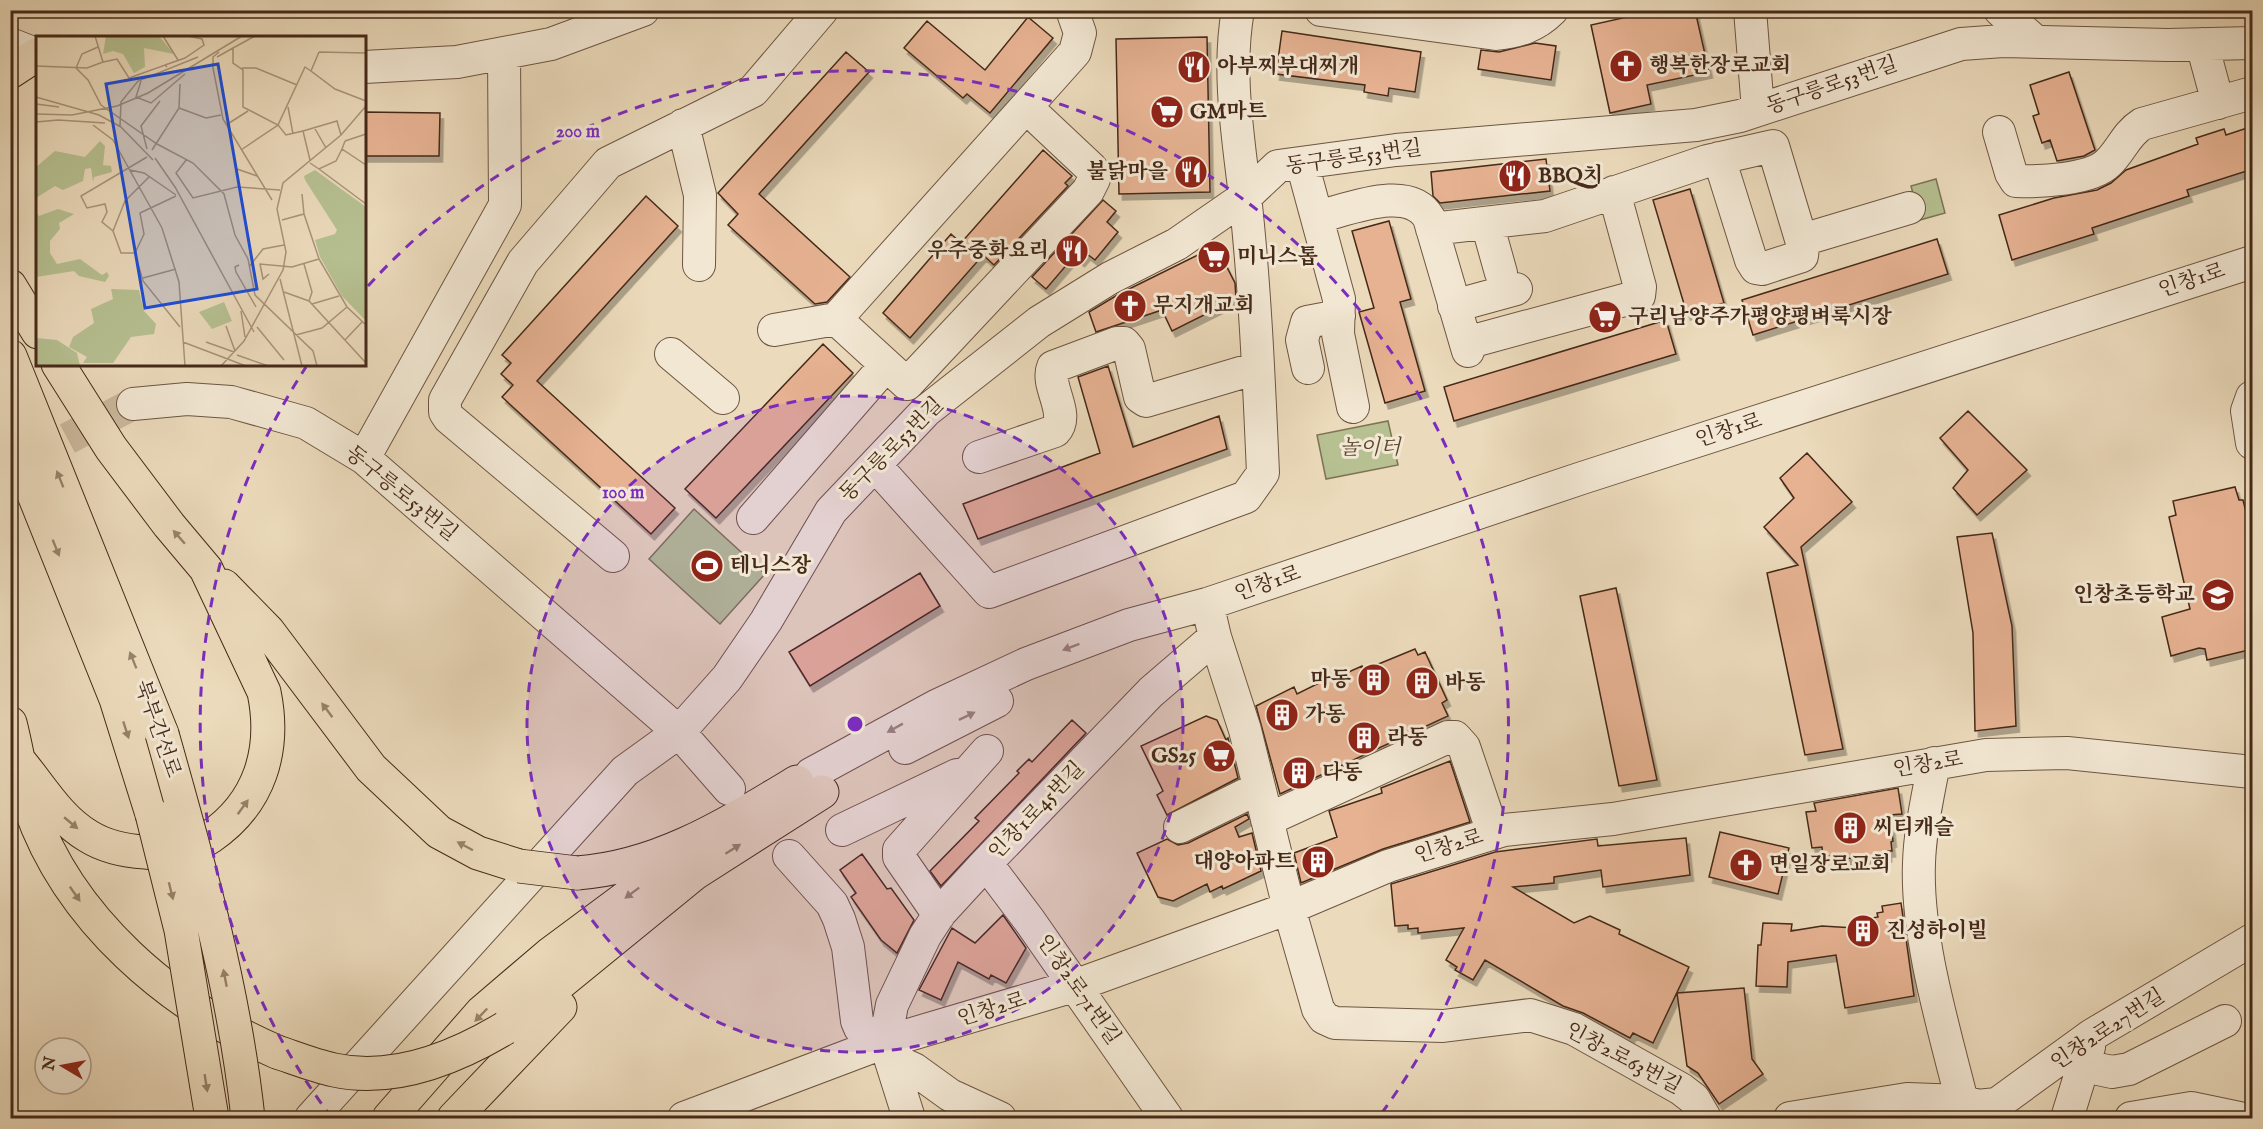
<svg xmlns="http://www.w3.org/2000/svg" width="2263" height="1129" font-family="'IM FELL English','Noto Serif KR',serif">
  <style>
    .green { fill: #b6c091; stroke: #7e7455; stroke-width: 1.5 }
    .building { fill: #e6b292; stroke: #452919; stroke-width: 1.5; filter: url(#shadow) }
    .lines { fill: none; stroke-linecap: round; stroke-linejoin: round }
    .minor-tunnel { stroke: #cab79b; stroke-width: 32; stroke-dasharray: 32 16; stroke-linecap: butt }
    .minor-casing { stroke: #6e5542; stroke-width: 34 }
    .highway-casing { stroke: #452919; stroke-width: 35 }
    .minor { stroke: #f2e7d3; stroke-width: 32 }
    .highway { stroke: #ebdabb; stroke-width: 33 }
    .highway-bridge-casing { stroke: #452919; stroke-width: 35; stroke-linecap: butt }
    .highway-bridge { stroke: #ebdabb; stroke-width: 33 }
    .oneway { fill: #98826a }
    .oneway2 { fill: #9c8876 }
    .ring { fill: none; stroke: #7b2cbf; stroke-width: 3; stroke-dasharray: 10 8 }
    .labels { text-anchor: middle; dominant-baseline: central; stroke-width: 6; stroke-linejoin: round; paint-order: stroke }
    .poi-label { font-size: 21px; font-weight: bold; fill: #452919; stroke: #f2e7d3; text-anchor: start }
    .street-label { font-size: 21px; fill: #452919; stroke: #f2e7d3 }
    .park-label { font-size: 21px; font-style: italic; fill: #5c4731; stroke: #f2e7d3 }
    .inset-road { fill: none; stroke: #a9937a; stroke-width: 1.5 }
    .view { fill: #1d4ed8; fill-opacity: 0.15; stroke: #1d4ed8; stroke-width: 3 }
    .inset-edge { fill: none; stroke: #452919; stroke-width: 3 }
    .centre { fill: #7b2cbf; stroke: #f2e7d3; stroke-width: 3 }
    .ring-label { font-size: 18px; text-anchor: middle; font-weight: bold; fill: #7b2cbf; stroke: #f2e7d3; stroke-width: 6; stroke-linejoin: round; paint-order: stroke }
  </style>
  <defs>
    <filter id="shadow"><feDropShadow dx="3.5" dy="6" stdDeviation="0" flood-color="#0004"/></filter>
  </defs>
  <rect width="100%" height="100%" fill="#ebdabb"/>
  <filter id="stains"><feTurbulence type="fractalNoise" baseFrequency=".00333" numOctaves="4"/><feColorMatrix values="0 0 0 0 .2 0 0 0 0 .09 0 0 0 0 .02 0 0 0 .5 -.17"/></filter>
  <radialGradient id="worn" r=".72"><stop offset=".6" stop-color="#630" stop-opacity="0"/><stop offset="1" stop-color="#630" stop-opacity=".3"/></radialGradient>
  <path class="green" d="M1936 179 1945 213 1920 220 1911 186Z
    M1388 421 1398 465 1326 479 1317 435Z
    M694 509 765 574 720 624 649 559Z"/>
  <path class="building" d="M1641 10H1695L1709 72 1647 85 1651 104 1610 113 1591 25 1641 14Z
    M1028 17 1053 38 990 113 967 94 963 98 904 48 927 21 985 70Z
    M1282 31 1421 52 1415 92 1389 88 1388 96 1364 92 1365 85 1276 74Z
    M1207 37 1210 192 1119 194 1116 39Z
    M1535 43 1556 46 1551 80 1478 69 1481 50 1499 52Z
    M846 52 869 72 759 194 850 277 827 302 815 304 728 225 738 214 718 193Z
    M2069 72 2095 150 2084 156 2057 161 2050 140 2042 143 2033 116 2039 114 2030 85Z
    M364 112 440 113 439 156H364Z
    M2253 126V169L2187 190 2189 196 2092 228 2094 234 2012 260 1999 215 2054 198 2097 190 2111 183 2126 170 2198 144 2196 138 2224 129 2226 135Z
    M1043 150 1072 176 1065 183 1068 186 994 265 983 255 910 338 883 313 951 234 961 243Z
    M1546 159 1550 191 1440 203 1433 196 1431 172Z
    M1690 189 1724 303 1687 314 1653 200Z
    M646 196 678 226 537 381 675 508 651 534 502 397 513 385 501 374 511 363 502 355Z
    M1103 200 1116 211 1107 222 1118 232 1095 260 1087 254 1081 261 1075 255 1046 289 1032 277Z
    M1389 221 1411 299 1400 302 1425 391 1385 403 1359 312 1374 308 1352 231Z
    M1937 239 1948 274 1753 335 1742 300Z
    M1216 246 1235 283 1236 299 1172 331 1162 310 1096 332 1089 312 1119 294Z
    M1666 320 1676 354 1454 421 1444 387Z
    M823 344 853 373 716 518 685 489Z
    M1108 366 1133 447 1219 416 1227 449 978 539 963 504 1100 453 1078 377Z
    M1968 411 2027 470 1977 515 1953 488 1968 470 1940 438Z
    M1807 453 1852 502 1801 547 1843 749 1805 755 1767 573 1798 565 1764 527 1794 498 1780 478Z
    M2235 487 2239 500H2243L2253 540V649L2207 660 2205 649 2199 648 2171 656 2162 617 2190 609 2169 517 2176 515 2173 501Z
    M1992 533 2012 626 2016 726 1975 731 1973 633 1957 537Z
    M920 573 940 606 810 686 789 652Z
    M1616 588 1657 780 1619 786 1580 596Z
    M1415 649 1418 655 1425 652 1447 700 1442 703 1448 716 1280 794 1256 706 1294 687 1297 694 1341 672 1342 675 1362 666 1364 670Z
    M1206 716 1217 720 1226 740 1228 738 1238 778 1167 815 1157 795 1163 791 1141 746Z
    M1072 720 1086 733 941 886 930 871 979 821 975 818 1019 773 1017 771 1029 759 1032 762Z
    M1450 761 1470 822 1383 849 1301 883 1294 853 1337 837 1329 811 1382 793 1381 788Z
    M1898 788 1902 814 1890 815 1893 841 1891 842 1892 851H1888V856L1866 859V856L1830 861 1829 856 1823 857 1822 847 1812 848 1806 812 1816 811 1814 803Z
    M1247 814 1249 819 1235 827 1239 837 1252 833 1261 871 1223 889 1222 886 1210 892 1207 884 1173 901 1158 897 1137 853 1167 839 1178 845 1188 843Z
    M1720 832 1789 848 1778 894 1709 877Z
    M1686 838 1690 875 1603 887 1601 870 1554 877V883L1513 887 1574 923 1590 916 1620 930 1619 934 1689 967 1653 1043 1633 1033 1630 1038 1583 1013 1563 1006 1485 960 1473 980 1455 970 1457 967 1446 960 1464 928 1418 933V928L1408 929V925L1395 926 1391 884 1495 852 1597 839 1598 846Z
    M862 854 887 889 891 888 914 920 897 953 881 940 851 897 856 893 840 870Z
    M1901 903 1914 996 1845 1008 1836 955 1788 962 1787 987 1756 986 1758 945H1761L1763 923 1792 924 1791 931 1822 926 1871 929 1873 918 1878 917 1877 913 1883 912 1882 906Z
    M1003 915 1026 948 1006 983 991 975 989 979 958 962 941 1000 919 990 952 928 975 943Z
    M1744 988 1752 1059 1763 1074 1719 1104 1698 1073 1687 1066 1677 993Z"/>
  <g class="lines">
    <path class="minor-tunnel" d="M25 461 133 404"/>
    <g class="minor-casing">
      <path id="minor" d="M1321 10 1496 34C1519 31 1535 27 1552 10
        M1750 10 1758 110
        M2000 10 2036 42
        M10 44 38 55
        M2202 44 2218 103
        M364 67 457 62 551 44 643 10
        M683 125 700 195 699 265
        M1999 132 2011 173 2016 181C2039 182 2091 180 2108 163 2121 151 2126 134 2142 124L2252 93
        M1302 163 1339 299 1338 334 1353 407
        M1317 217C1348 210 1409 183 1429 218L1468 351
        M1487 223 1501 273
        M1432 229 1545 216 1707 161 1773 146 1803 246 1802 256 1762 269 1756 268 1751 260 1719 158
        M1802 240 1909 208
        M1454 306 1516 289
        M836 319 907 384 1088 191 1094 179 1092 169 1026 107
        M774 330 836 319 1075 52 1080 33 1072 10
        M1466 343 1639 296 1640 287 1614 192
        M671 354 723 398
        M1308 368 1302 340 1307 322 1339 316
        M2252 397 2247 411 2252 443
        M133 404 187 399 231 402 306 423 364 458 679 732 729 789
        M979 457 1055 431C1071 414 1045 386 1053 367L1117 343H1124L1129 349 1140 397 1146 401 1257 368
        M364 458 505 205 504 53
        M875 465 989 592 1246 497 1263 473C1259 381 1255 287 1245 196 1238 136 1227 71 1238 10
        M753 518 886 365
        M613 556 449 418 445 412V400L523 262 608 163 753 91 822 10
        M1215 637 1245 730 1289 908 1318 1009 1324 1018 1335 1023 1443 1026 1530 1015 1574 1029 1681 1089 1694 1099 1705 1118
        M905 748 997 701
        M1934 763C1928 796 1920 829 1919 863 1916 937 1944 1029 1962 1101
        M811 774 936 706 1026 664 1129 625 1207 604 1582 478 2252 262
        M1267 820 1448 737H1455L1464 747 1493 833
        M1180 827 1259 788
        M842 830 957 775
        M789 856 832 904 839 919 848 947 857 1021 860 1028 885 1042
        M986 863 1029 920 1167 1118
        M939 915 899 857V850L987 751
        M893 1066 905 1065 914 1069 950 1095 1000 1118
        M2084 1066 2112 1072 2129 1069 2225 1021
        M311 1118 625 771 679 732 727 678 766 621 831 511 926 411 1039 322 1110 278 1177 244 1245 197 1278 166 1396 150 1696 125 1740 116 1961 44 2003 41 2168 45 2252 43
        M684 1118 885 1042 1074 986 1289 908 1388 866 1504 830 1613 819 1986 755 2067 753 2252 772
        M909 1118 885 1042 892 1005 925 936 940 913 986 863 1151 692 1215 637 1211 620
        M1790 1118 1907 1099 1962 1101 1977 1106 1997 1104 2092 1035 2252 940
        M2067 1118 2089 1047
        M2131 1118 2191 1108 2239 1118"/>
    </g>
    <g class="highway-casing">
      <path id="highway" d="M10 72 36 55
        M10 286 38 332
        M10 356 162 734
        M10 435 116 699 152 814
        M224 586 268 631 371 768 439 832 478 853 519 866
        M10 723C17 750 21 780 30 807 69 920 170 1006 277 1052
        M20 762C41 787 59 819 88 836 104 846 126 851 145 852 157 853 170 855 182 852 192 850 202 842 210 837 260 803 276 750 264 692L206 569 169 525 111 448 58 364
        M577 873C660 867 727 824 797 782
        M505 1028 695 873 822 792
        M389 1118 482 1012 550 954 713 833
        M454 1118 560 1007"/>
    </g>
    <use href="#minor" class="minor"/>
    <use href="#highway" class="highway"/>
    <g class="highway-bridge-casing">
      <path id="highway-bridge" d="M162 734C198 861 234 987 248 1118
        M152 814 181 930 212 1118
        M519 866 577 873
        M277 1052C295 1058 315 1066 334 1070 394 1083 455 1058 505 1028"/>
    </g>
    <use href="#highway-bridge" class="highway-bridge"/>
  </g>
  <defs><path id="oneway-solid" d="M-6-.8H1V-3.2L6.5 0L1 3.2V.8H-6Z" transform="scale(1.5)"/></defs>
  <g class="oneway">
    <use href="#oneway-solid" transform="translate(60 479) rotate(-112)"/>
    <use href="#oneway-solid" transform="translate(179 537) rotate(-131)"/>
    <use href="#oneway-solid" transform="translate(56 548) rotate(68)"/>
    <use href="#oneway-solid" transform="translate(133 660) rotate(-112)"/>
    <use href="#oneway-solid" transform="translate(327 710) rotate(-127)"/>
    <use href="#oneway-solid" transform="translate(126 730) rotate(72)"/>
    <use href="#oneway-solid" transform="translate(243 807) rotate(-54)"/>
    <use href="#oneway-solid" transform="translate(71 823) rotate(40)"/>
    <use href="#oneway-solid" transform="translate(465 846) rotate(-152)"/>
    <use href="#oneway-solid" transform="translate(733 849) rotate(-32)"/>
    <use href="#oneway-solid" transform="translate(171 891) rotate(76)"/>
    <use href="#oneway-solid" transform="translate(632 893) rotate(143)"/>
    <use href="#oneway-solid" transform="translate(75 894) rotate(55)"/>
    <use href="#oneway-solid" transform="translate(225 978) rotate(-101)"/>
    <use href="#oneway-solid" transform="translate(481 1015) rotate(134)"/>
    <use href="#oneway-solid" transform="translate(206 1083) rotate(81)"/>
  </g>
  <g class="oneway2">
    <use href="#oneway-solid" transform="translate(1071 647) rotate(159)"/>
    <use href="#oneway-solid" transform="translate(967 716) rotate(-26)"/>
    <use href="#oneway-solid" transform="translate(895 728) rotate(151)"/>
  </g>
  <circle cx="855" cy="724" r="328" fill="#7b2cbf" fill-opacity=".12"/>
  <g class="ring">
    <circle cx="855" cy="724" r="328"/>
    <path d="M332 1118A655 655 0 0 1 306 367M368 286A655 655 0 0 1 1378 1118"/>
  </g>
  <defs>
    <g id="church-disc" transform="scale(1.725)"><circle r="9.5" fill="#8f2418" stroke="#f2e7d3"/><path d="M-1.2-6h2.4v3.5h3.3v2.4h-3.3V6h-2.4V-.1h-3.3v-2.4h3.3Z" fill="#fff"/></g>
    <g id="restaurant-disc" transform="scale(1.725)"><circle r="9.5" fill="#8f2418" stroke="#f2e7d3"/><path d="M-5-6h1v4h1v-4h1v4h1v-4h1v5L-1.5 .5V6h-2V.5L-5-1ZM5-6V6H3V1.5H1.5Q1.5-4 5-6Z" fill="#fff"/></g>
    <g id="supermarket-disc" transform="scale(1.725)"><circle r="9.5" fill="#8f2418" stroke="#f2e7d3"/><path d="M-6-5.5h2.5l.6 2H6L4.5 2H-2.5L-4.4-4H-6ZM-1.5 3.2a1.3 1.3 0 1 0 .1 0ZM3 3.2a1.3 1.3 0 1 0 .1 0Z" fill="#fff"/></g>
    <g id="stadium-disc" transform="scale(1.725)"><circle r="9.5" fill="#8f2418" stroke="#f2e7d3"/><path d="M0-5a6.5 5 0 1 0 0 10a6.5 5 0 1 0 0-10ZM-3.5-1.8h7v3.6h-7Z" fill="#fff"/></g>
    <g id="school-disc" transform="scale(1.725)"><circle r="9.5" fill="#8f2418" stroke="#f2e7d3"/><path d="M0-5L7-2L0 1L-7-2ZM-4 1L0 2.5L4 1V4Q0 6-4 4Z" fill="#fff"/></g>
    <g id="building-disc" transform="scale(1.725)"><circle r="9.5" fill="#8f2418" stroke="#f2e7d3"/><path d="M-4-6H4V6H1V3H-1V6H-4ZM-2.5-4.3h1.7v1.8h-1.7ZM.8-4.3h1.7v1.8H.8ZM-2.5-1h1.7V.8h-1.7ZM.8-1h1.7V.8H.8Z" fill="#fff"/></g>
  </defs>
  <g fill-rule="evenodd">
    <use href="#church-disc" x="1626" y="66"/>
    <use href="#restaurant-disc" x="1194" y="67"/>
    <use href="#supermarket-disc" x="1167" y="112"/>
    <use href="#restaurant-disc" x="1191" y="172"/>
    <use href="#restaurant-disc" x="1515" y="176"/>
    <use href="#restaurant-disc" x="1072" y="251"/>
    <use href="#supermarket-disc" x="1214" y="257"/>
    <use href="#church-disc" x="1130" y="306"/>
    <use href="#supermarket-disc" x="1605" y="317"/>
    <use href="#stadium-disc" x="707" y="566"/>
    <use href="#school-disc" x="2218" y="595"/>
    <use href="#building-disc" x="1374" y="680"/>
    <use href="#building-disc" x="1422" y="683"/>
    <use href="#building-disc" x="1282" y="715"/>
    <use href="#building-disc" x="1364" y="738"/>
    <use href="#supermarket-disc" x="1219" y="756"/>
    <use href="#building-disc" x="1299" y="773"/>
    <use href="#building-disc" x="1850" y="828"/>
    <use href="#building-disc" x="1318" y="862"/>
    <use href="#church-disc" x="1746" y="865"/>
    <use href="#building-disc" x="1863" y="931"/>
  </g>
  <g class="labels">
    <g class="poi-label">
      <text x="1649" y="66">행복한장로교회</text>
      <text x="1217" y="67">아부찌부대찌개</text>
      <text x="1190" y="112">GM마트</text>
      <text x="1168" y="172" text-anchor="end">불닭마을</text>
      <text x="1538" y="176">BBQ치</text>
      <text x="1049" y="251" text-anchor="end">우주중화요리</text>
      <text x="1237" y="257">미니스톱</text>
      <text x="1153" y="306">무지개교회</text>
      <text x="1628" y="317">구리남양주가평양평벼룩시장</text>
      <text x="730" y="566">테니스장</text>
      <text x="2195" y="595" text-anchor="end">인창초등학교</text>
      <text x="1351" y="680" text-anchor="end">마동</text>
      <text x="1445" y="683">바동</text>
      <text x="1305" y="715">가동</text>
      <text x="1387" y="738">라동</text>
      <text x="1196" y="756" text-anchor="end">GS25</text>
      <text x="1322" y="773">다동</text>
      <text x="1873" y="828">씨티캐슬</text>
      <text x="1295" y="862" text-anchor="end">대양아파트</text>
      <text x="1769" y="865">면일장로교회</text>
      <text x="1886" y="931">진성하이빌</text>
    </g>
    <g class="street-label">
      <text transform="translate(1832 86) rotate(-19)">동구릉로53번길</text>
      <text transform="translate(1354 158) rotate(-8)">동구릉로53번길</text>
      <text transform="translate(2192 281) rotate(-18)">인창1로</text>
      <text transform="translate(1729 431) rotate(-18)">인창1로</text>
      <text transform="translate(892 450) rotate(-45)">동구릉로53번길</text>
      <text transform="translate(401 494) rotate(39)">동구릉로53번길</text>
      <text transform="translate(1268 584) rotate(-19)">인창1로</text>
      <text transform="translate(157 729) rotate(71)">북부간선로</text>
      <text transform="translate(1928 765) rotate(-9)">인창2로</text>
      <text transform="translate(1037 811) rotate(-46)">인창1로45번길</text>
      <text transform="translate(1449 847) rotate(-17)">인창2로</text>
      <text transform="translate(1078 990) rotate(55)">인창2로71번길</text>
      <text transform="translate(992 1010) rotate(-17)">인창2로</text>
      <text transform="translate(2108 1030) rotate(-33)">인창2로27번길</text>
      <text transform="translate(1623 1059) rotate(28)">인창2로63번길</text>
    </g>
    <g class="park-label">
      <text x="1370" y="448">놀이터</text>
    </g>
  </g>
  <g transform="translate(36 36)">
    <rect width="330" height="330" fill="#ebdabb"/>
    <path d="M70 0H123L138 18 108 12 109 31 98 37 87 18 77 15 67 18ZM64 105 69 110 67 129 75 130 76 136 58 141 57 146 55 132 49 133 47 145 27 154 19 150 0 162V131L19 115 49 121ZM279 134 330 171V285L306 260 284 221 279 204 299 198 301 194 269 144 268 140ZM22 173 38 178 23 187 24 193 14 205V217L21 228 44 223 66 239 71 236 73 240 69 246 43 240 38 235 0 241V176L3 180ZM75 253 103 254 108 275 120 288 118 298 95 301 77 327H47L51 321 33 311 37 301 58 287 55 273 77 263ZM188 266 196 285 176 293 163 276ZM0 302 21 304 41 317 44 330H0Z" fill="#b6c091"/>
    <path class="inset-road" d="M59 0 67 26 81 23 93 42 129 29 131 31M127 0 142 24M62 11 46 18 40 32 52 44 65 69 121 108 157 127 188 158 199 199 212 223 219 259 277 315 281 330M283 16 275 35 299 53 330 65M283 16 330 17M181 21 197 12M129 29 149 22 168 9 166 3 152 0M0 30 51 32 67 26M177 32 187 83 236 164M206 32H220L261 49M177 33V21L183 16M105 45 100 61 115 67 149 38M0 61 63 79 85 91M0 68 23 71M252 71 257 98M143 72 170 82 185 79M0 78 36 79 81 70 112 57 206 0M22 84 69 87M0 86 22 84M57 89 77 104 126 192 143 246 149 330M190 89 212 75M278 91 290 112M267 95 301 85 305 99M309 105 306 113 330 129M309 105 330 98M111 113 105 90 124 65M116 114 143 72 144 48M205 114 242 89 207 71V34L197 27V12L219 0M119 122 139 151 218 296M151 123 140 137 157 162 201 151 244 154M117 124 84 90 85 66 102 45 162 21M274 124 267 95 250 99 242 89 269 31 275 35M274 127 283 133 300 125 306 113M201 133 221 140M283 133 330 168M94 134 108 137 140 159M266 158 268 178M246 184 268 178 283 223M77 195 66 186 71 176 69 168 51 172 45 160 111 121M77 195 85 217H99L107 245 144 291M77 195 89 165 113 141M99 217 108 198 104 177 140 160M268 228 276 256 273 265M203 229 199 231 200 236 220 271M213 231 227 213 248 209M233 238 227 243 224 228 256 231 283 223 311 271 330 289M107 242 140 233M244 243 266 330M248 256 273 265 330 327M276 268 303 260M205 275 209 301M190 290 199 315M221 291 248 324M260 299 286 292 311 271M309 304 326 286M147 306 210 330M170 306 198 316M201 319 232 330M185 330 208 305 247 234 250 216 241 173 247 147 305 99 330 70"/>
    <path class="view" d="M182 28 221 253 109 272 70 48Z"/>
    <rect width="330" height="330" class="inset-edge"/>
  </g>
  <circle cx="855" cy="724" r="9" class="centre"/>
  <g class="ring-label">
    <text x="578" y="137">200 m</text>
    <text x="623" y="498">100 m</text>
  </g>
  <rect width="2263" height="1129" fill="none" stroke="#ebdabb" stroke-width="36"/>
  <rect x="12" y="12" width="2239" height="1105" fill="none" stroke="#452919" stroke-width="3"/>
  <rect x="18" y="18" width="2227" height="1093" fill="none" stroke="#452919" stroke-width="1.5"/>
  <g transform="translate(63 1066) rotate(280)"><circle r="28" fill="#f2e7d3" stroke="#ad9b89" stroke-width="1.5"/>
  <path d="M0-4.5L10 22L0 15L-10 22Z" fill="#8f2418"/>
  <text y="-9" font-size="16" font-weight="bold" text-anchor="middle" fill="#452919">N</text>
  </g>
  <rect width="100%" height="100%" filter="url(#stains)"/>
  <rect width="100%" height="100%" fill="url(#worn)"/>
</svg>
